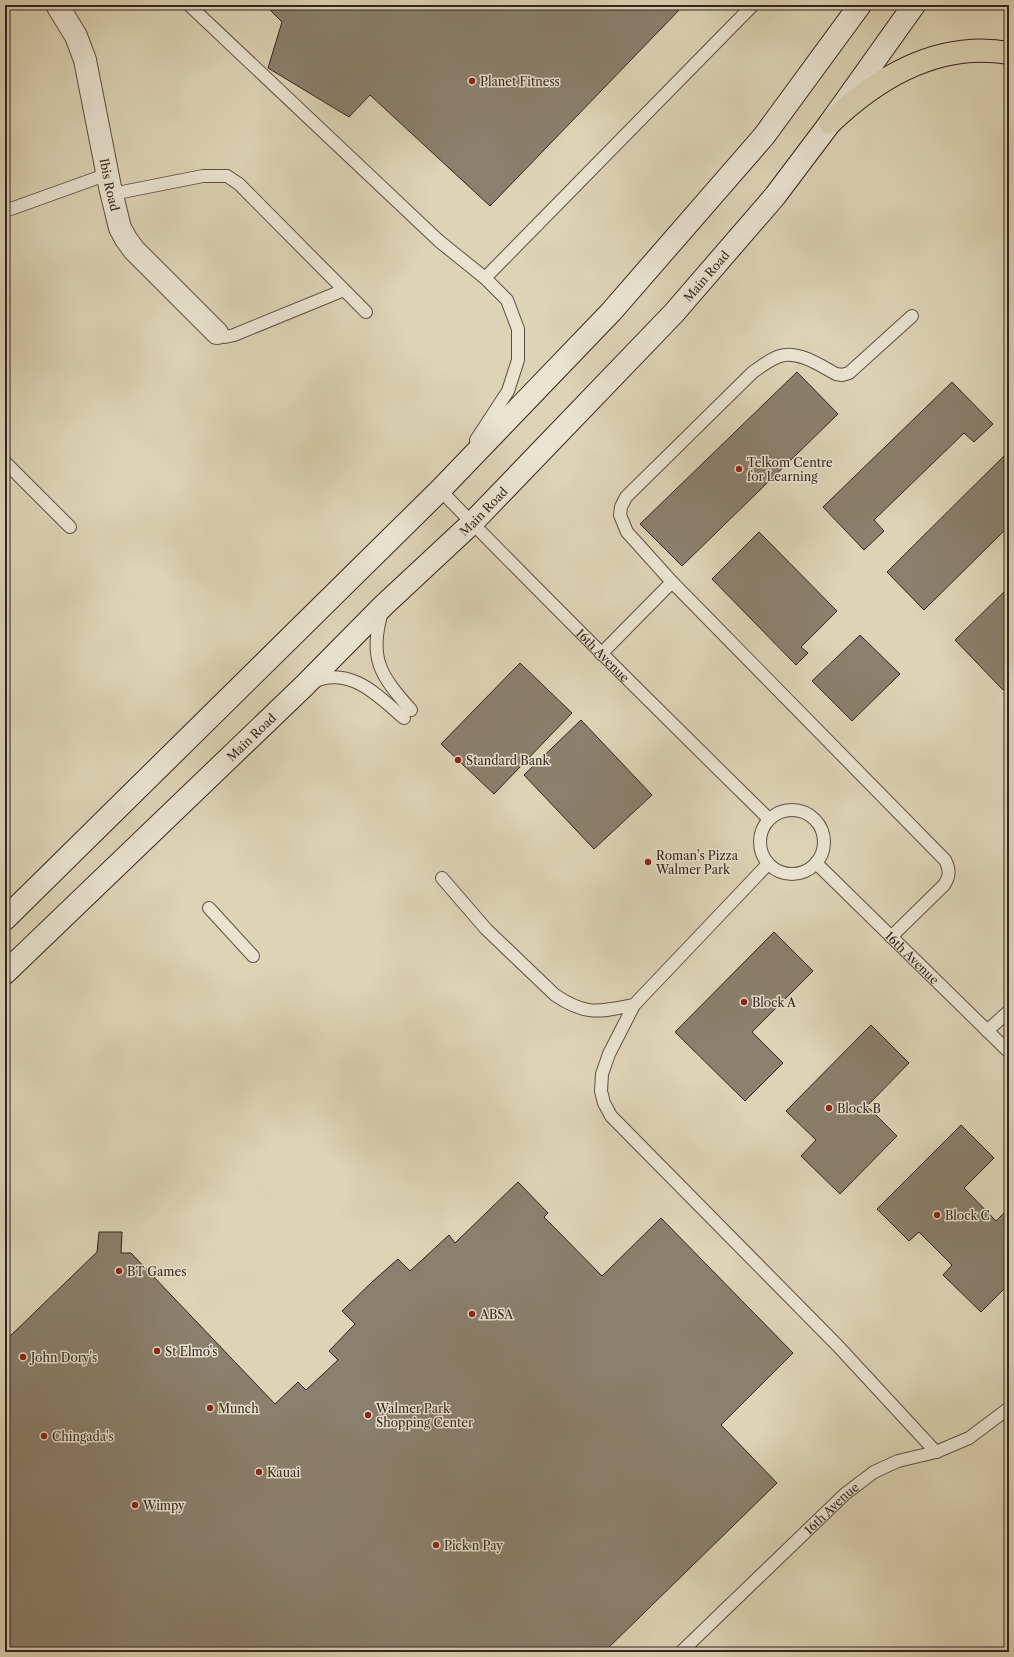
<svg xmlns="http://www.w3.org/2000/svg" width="1014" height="1657" font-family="'Libre Caslon Text',serif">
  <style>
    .building { fill: #8b806d; stroke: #33241d }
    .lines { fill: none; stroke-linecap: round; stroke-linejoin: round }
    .service-casing { stroke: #5e5043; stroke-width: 14 }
    .minor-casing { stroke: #5e5043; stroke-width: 24 }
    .secondary-casing { stroke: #33241d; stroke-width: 24 }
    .primary-casing { stroke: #33241d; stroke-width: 24 }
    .service { stroke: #e9e3d0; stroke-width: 12 }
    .minor { stroke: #e9e3d0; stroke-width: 22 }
    .secondary { stroke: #e9e3d0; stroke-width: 22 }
    .primary { stroke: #ddd4b6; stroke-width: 22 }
    .poi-dot { fill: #8f2418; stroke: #e9e3d0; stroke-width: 1.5 }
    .labels { text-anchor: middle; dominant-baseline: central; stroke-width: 3; stroke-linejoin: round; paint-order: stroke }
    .poi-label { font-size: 12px; fill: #33241d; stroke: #e9e3d0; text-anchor: start }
    .street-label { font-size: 12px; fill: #33241d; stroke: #e9e3d0 }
  </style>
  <rect width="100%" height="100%" fill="#ddd4b6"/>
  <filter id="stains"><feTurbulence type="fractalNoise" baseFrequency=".005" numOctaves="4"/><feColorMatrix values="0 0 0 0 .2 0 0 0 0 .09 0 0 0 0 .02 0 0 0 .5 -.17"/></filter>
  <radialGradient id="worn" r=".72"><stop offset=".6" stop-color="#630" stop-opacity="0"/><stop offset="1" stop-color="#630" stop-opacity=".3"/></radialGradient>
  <path class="building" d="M265 5H684L490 206 370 95 349 117 268 68 282 22Z
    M797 372 838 414 682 566 640 524Z
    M952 382 993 424 974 442 964 433 874 520 884 531 864 550 823 507Z
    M1009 451V526L924 610 887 572Z
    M759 532 837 611 801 647 808 653 796 665 712 579Z
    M1009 587V684L1003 690 955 640Z
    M860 635 900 674 852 721 812 681Z
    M520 663 572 713 494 794 441 744Z
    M581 720 652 795 594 849 524 775Z
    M774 932 813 971 752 1032 783 1063 745 1101 675 1032Z
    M871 1025 909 1063 867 1106 897 1136 840 1194 801 1156 816 1140 786 1111Z
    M961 1125 994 1158 964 1188 996 1221 1009 1208V1284L981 1312 943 1275 952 1265 919 1232 909 1241 877 1209Z
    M518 1182 548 1213 544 1217 602 1276 661 1218 793 1353 721 1425 777 1483 604 1652 5 1651V1341L97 1252 99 1232H122L121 1253H131L275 1404 298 1382 306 1390 338 1360 329 1351 355 1324 342 1311 373 1281 398 1259 410 1271 449 1235 455 1243Z"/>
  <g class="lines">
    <g class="service-casing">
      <g id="service">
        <path d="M189 5 439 241 485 278 507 300 518 329V360L508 391 476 440"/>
        <path d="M112 194 203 176H227L239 184 366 312"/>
        <path d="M5 211 108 174"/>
        <path d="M485 278 753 5"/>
        <path d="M217 333 225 337 234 335 344 290"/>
        <path d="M5 462 70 527"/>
        <path id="s1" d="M443 486 440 490C548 601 658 710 769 819"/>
        <path d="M382 612C368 659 381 676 411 710"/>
        <path d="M601 654 672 582"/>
        <path d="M313 682C350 665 378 696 404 718"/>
        <circle cx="792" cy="842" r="32"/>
        <path id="s2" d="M816 863 1009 1052"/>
        <path d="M768 864 634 1005 609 1054 602 1074 601 1091 604 1103 611 1116 837 1345 936 1452"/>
        <path d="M442 878 486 929 555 995C586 1016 599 1012 634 1005"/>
        <path d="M209 908 253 956"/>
        <path d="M891 937 944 885C950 876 950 870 945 860L672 582 627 532 620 515 621 507 626 497 753 372C762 366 770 359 780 356 798 350 821 366 836 374L842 375 849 373 912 316"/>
        <path d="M987 1031 1009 1011"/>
        <path id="s3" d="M681 1652 845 1494 874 1472 898 1461 936 1452 969 1438 1009 1408"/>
      </g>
    </g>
    <g class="minor-casing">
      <g id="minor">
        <path id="s4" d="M57 5 76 36 85 60 110 187 120 228 126 239 134 250 217 333"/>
      </g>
    </g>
    <g class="secondary-casing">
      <g id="secondary">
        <path d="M5 919 440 490 611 312 764 136 860 5"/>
        <path id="s5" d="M5 973 304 686 384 605 472 523 674 313 775 196 830 123 914 5"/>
      </g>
    </g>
    <g class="primary-casing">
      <path id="primary" d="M830 123C879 76 939 41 1009 53"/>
    </g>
    <use href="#service" class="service"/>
    <use href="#minor" class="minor"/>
    <use href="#secondary" class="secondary"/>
    <use href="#primary" class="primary"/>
  </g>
  <g class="poi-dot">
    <circle cx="472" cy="81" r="4"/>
    <circle cx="739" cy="469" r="4"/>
    <circle cx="458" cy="760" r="4"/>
    <circle cx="648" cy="862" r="4"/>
    <circle cx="744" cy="1002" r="4"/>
    <circle cx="829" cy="1108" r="4"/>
    <circle cx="937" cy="1215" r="4"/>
    <circle cx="119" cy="1271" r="4"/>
    <circle cx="472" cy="1314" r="4"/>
    <circle cx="157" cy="1351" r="4"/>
    <circle cx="23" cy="1357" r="4"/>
    <circle cx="210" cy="1408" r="4"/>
    <circle cx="368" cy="1415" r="4"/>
    <circle cx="44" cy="1436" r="4"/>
    <circle cx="259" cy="1472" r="4"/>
    <circle cx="135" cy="1505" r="4"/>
    <circle cx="436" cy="1545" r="4"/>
  </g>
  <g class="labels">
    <g class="poi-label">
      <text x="480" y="81">Planet Fitness</text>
      <text x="747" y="462">Telkom Centre<tspan x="747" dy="14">for Learning</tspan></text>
      <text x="466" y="760">Standard Bank</text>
      <text x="656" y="855">Roman's Pizza<tspan x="656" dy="14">Walmer Park</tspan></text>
      <text x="752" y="1002">Block A</text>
      <text x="837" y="1108">Block B</text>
      <text x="945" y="1215">Block C</text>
      <text x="127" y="1271">BT Games</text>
      <text x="480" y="1314">ABSA</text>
      <text x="165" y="1351">St Elmo's</text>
      <text x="31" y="1357">John Dory's</text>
      <text x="218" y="1408">Munch</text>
      <text x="376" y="1408">Walmer Park<tspan x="376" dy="14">Shopping Center</tspan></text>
      <text x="52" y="1436">Chingada's</text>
      <text x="267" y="1472">Kauai</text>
      <text x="143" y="1505">Wimpy</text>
      <text x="444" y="1545">Pick n Pay</text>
    </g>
    <g class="street-label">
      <text stroke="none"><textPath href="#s4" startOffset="189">Ibis Road</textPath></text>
      <text stroke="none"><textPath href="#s5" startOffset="989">Main Road</textPath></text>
      <text stroke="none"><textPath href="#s5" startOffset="665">Main Road</textPath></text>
      <text stroke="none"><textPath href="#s1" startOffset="237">16th Avenue</textPath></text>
      <text stroke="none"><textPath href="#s5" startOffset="341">Main Road</textPath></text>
      <text stroke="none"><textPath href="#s2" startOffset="135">16th Avenue</textPath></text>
      <text stroke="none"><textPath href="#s3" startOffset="208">16th Avenue</textPath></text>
    </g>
  </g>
  <rect width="1014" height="1657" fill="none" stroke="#ddd4b6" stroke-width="20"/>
  <rect x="6" y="6" width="1002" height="1645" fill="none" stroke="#33241d" stroke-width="2"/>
  <rect x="10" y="10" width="994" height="1637" fill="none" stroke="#33241d"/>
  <rect width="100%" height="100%" filter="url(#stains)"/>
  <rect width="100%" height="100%" fill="url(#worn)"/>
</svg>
